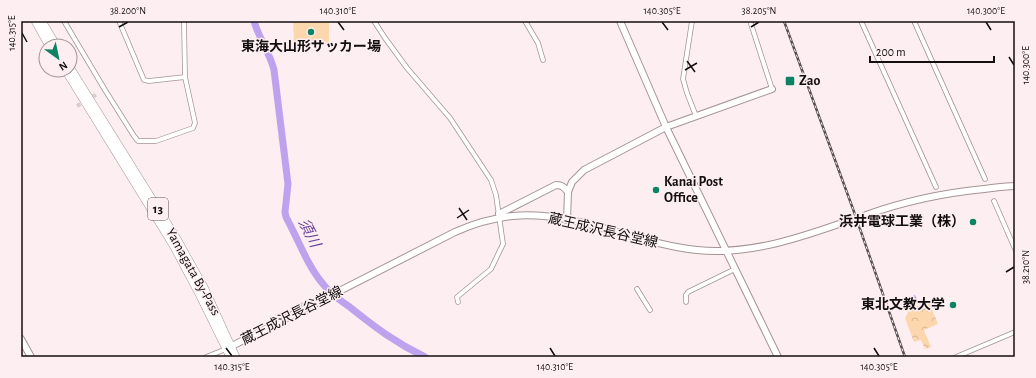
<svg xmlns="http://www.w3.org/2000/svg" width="1036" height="378" font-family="'Alegreya Sans','Noto Sans JP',sans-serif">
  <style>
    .park { fill: url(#park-crowns) }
    .pitch { fill: #fcd7ae }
    .water { fill: url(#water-ripples) }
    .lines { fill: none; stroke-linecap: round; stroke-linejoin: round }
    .river { stroke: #bfa2ee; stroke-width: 7 }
    .street-tunnel { stroke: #dacdcf; stroke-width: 4; stroke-dasharray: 4 2; stroke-linecap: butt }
    .secondary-tunnel { stroke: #dacdcf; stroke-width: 6; stroke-dasharray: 6 3; stroke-linecap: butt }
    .street-casing { stroke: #a49496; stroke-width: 5.5 }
    .secondary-casing { stroke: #a49496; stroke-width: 8 }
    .highway-casing { stroke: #a49496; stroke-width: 8 }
    .street { stroke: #fff; stroke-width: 4 }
    .secondary { stroke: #fff; stroke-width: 6 }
    .highway { stroke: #fff; stroke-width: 7 }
    .rail-casing { stroke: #564f50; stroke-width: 2.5 }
    .rail { stroke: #fdeff1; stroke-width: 1; stroke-dasharray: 3; stroke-linecap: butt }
    .ticks { fill: none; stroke: #130e0f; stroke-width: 1.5 }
    .poi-dot { fill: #0e8363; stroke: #fdeff1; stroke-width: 1.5 }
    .labels { text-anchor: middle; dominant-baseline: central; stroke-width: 3; stroke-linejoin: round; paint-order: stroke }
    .shield { fill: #fdeff1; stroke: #595253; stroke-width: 1 }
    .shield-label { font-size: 13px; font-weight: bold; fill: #130e0f }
    .poi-label { font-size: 14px; font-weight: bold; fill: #130e0f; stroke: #fdeff1; text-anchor: start }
    .street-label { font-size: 14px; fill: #130e0f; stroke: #fdeff1 }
    .water-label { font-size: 15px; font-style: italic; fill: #663f98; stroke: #fdeff1 }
    .neatline { fill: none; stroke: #130e0f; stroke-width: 1.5 }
    .ticks-label { font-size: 10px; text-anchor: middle; fill: #130e0f }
  </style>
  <defs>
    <pattern id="park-crowns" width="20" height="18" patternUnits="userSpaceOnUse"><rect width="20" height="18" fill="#fcd7ae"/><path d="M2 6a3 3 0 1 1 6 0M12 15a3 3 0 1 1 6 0" fill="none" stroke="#d7b794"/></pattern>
    <pattern id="water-ripples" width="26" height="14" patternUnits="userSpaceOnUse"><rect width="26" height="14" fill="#bfa2ee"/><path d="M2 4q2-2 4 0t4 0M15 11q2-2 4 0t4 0" fill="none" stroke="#a38acb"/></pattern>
  </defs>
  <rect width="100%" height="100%" fill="#fdeff1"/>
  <path class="park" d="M929 302 938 324 924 330 931 347 925 349 921 340 914 342 905 318 910 309Z"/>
  <path class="pitch" d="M293 21H329V43H294Z"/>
  <path class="water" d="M915 295 918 302 907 306 904 300Z"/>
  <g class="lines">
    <path class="river" d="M254 21C259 39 270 53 274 70L288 184 285 212 286 217C298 239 307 265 323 284 330 294 341 301 351 308 376 328 396 343 425 357"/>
    <path class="street-tunnel" d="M77 106 97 94
      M301 303 307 315"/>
    <path class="secondary-tunnel" d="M839 224 866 215"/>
    <g class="street-casing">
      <path id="street" d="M64 21 105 90 134 136 138 141H156L193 128 195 123 185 77 184 21
        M119 21 144 80 149 81 185 77
        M374 21 385 38 407 68 450 118 491 180 496 195 503 244 491 269 457 297 458 302
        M525 21 538 43 543 60
        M692 21 683 79 687 93 696 116
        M750 21 772 89
        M861 21 936 187
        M914 21 985 179
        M994 201 1015 249
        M637 289 650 310
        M686 302V295L688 292 735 269
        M206 357 226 349
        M956 357 1015 332"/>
    </g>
    <g class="secondary-casing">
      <path id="secondary" d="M620 21 666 127 778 357
        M499 214 556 185C562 185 564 187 568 192
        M866 215C905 201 943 193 984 189 994 188 1005 186 1015 186
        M567 220 568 192 572 182 584 170 666 127 772 89
        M21 339 31 357
        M228 348 455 232C473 224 493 218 513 216 573 210 637 244 697 250 746 255 793 240 839 224"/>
    </g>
    <g class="highway-casing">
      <path id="highway" d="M35 21 49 46
        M42 21 57 46
        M70 67 176 237 205 289 236 357
        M65 70 174 247 199 294 230 357"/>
    </g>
    <use href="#street" class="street"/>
    <use href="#secondary" class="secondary"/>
    <use href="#highway" class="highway"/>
    <g class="rail-casing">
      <path id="rail" d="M784 21 853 209 905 357"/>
    </g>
    <use href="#rail" class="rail"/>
  </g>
  <path class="ticks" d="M338 22 344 30M662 22 668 30M986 22 991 30M119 27 128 22M751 27 759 22M22 33 27 42M1009 57 1014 65M687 61 695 72M685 70 697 63M459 208 467 220M457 218 469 210M1006 272 1014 267M226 348 232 356M550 348 555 356M874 348 879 356"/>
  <g class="poi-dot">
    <circle cx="311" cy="32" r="4"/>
    <rect x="785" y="76" width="10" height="10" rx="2"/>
    <circle cx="656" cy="190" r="4"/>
    <circle cx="973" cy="222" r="4"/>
    <circle cx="953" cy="305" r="4"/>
  </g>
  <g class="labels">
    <rect class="shield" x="148" y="198" width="20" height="22" rx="3"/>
    <g class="shield-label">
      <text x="158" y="209">13</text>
    </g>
    <g class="poi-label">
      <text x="311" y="47" text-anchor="middle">東海大山形サッカー場</text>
      <text x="799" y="81">Zao</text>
      <text x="664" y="182">Kanai Post<tspan x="664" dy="16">Office</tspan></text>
      <text x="965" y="222" text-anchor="end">浜井電球工業（株）</text>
      <text x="945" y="305" text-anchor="end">東北文教大学</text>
    </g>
    <g class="street-label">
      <text transform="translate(603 231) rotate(13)">蔵王成沢長谷堂線</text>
      <text transform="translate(193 272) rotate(61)">Yamagata By-Pass</text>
      <text transform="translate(292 316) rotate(-27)">蔵王成沢長谷堂線</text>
    </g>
    <g class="water-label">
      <text transform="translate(309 233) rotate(63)">須川</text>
    </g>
  </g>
  <rect width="1036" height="378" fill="none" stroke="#fdeff1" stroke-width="44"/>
  <g transform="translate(58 58) rotate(147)"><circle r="19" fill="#fdeff1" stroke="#9f9597"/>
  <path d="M0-3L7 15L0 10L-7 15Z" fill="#0e8363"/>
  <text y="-6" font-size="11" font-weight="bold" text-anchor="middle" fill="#130e0f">N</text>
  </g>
  <path d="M870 56v6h124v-6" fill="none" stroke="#130e0f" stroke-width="2"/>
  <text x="876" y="56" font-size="12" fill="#130e0f" stroke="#fdeff1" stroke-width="3" paint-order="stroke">200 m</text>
  <rect x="22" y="22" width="992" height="334" class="neatline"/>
  <g class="ticks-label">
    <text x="128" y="14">38.200°N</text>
    <text x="338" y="14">140.310°E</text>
    <text x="662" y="14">140.305°E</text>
    <text x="759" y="14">38.205°N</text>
    <text x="986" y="14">140.300°E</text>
    <text transform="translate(11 33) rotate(-90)" y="4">140.315°E</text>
    <text transform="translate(1025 65) rotate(-90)" y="4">140.300°E</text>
    <text transform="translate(1025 267) rotate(-90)" y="4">38.210°N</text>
    <text x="232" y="370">140.315°E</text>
    <text x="555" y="370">140.310°E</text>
    <text x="879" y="370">140.305°E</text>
  </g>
</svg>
